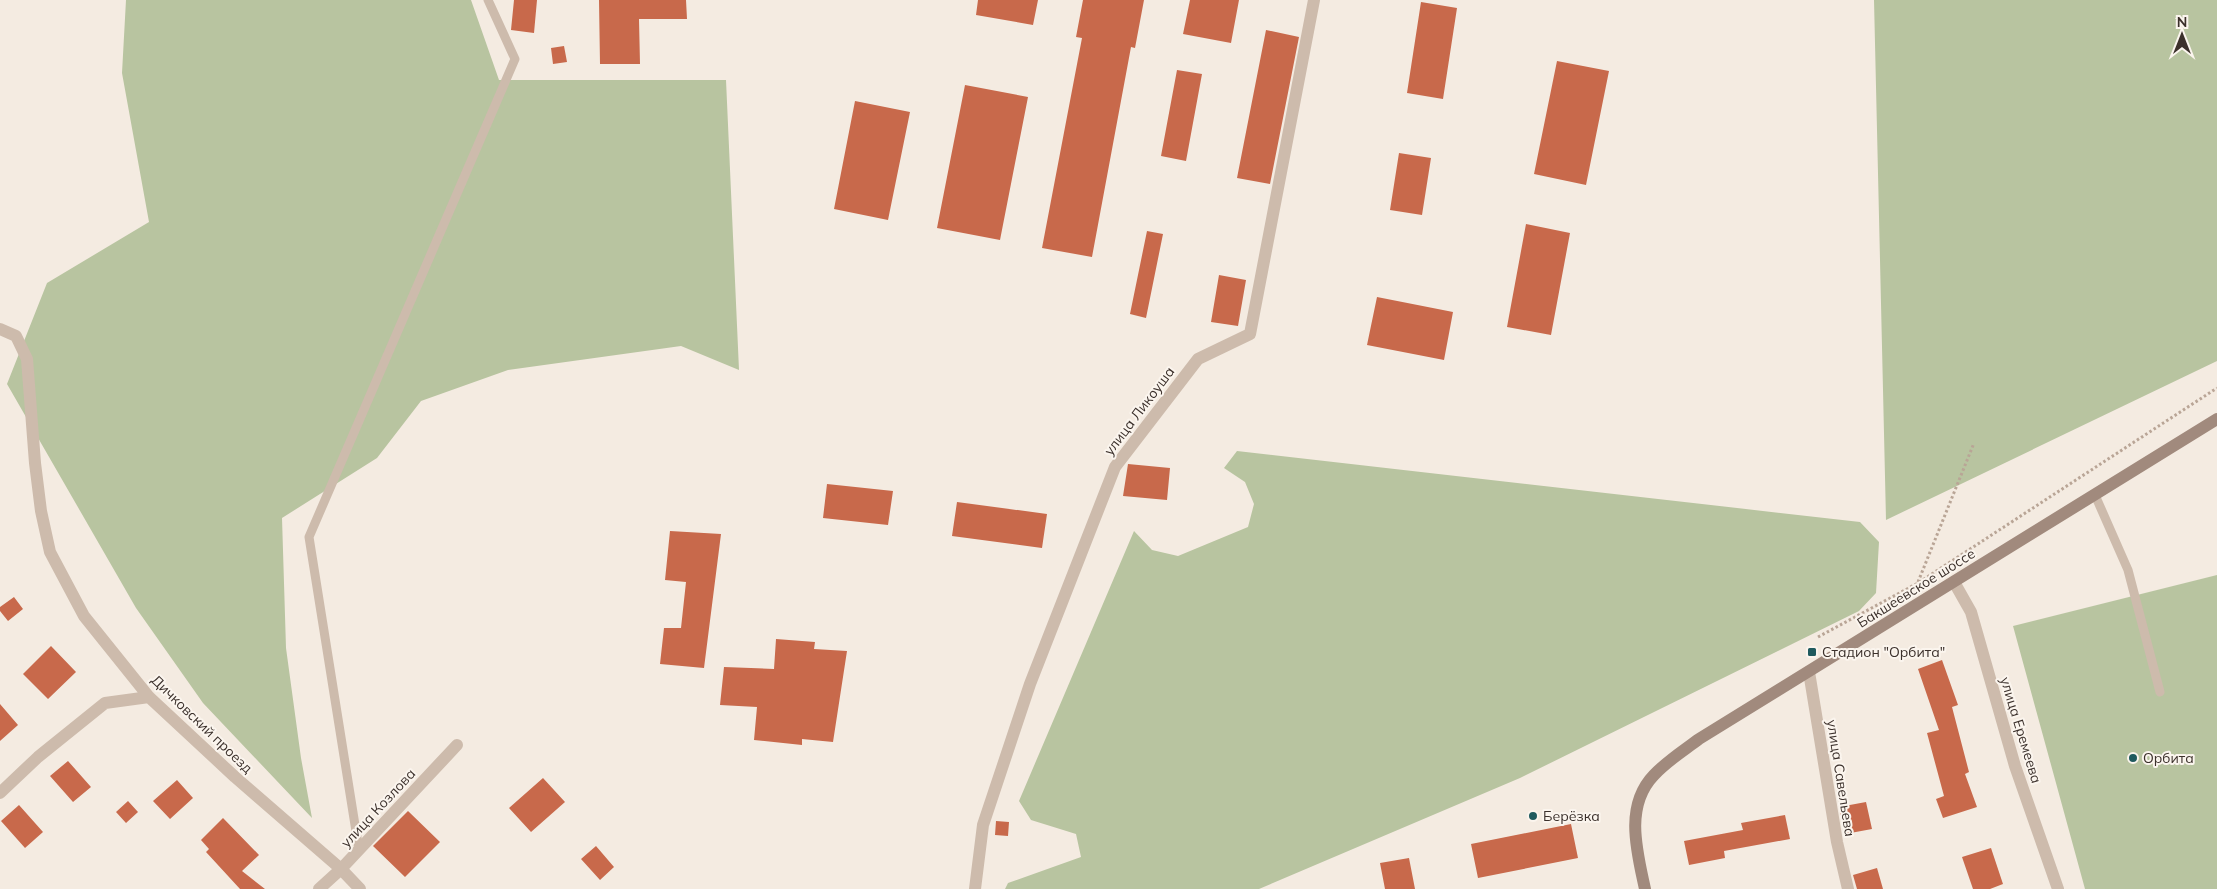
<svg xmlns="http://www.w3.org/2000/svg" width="2217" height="889" font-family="Mulish,sans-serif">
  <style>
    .green { fill: #b8c4a0 }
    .building { fill: #c8694b }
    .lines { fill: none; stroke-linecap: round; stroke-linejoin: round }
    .path { stroke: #b9a596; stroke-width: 3; stroke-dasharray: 2.5 2.5; stroke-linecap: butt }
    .lane { stroke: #cdbbac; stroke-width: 9 }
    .street { stroke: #cdbbac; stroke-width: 12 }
    .secondary { stroke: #a18a7d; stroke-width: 12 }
    .poi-dot { fill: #1f5a5e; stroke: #fbf5ee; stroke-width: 2 }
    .labels { text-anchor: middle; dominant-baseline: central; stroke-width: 4; stroke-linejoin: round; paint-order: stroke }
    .street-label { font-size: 14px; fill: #3b302b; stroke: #fbf5ee }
    .poi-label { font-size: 14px; fill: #3b302b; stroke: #fbf5ee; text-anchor: start }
  </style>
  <rect width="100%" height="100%" fill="#f4ebe1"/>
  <path class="green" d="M126 0H471L499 80H726L739 370 681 346 508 370 421 401 377 458 282 518 286 648 301 758 312 818 203 703 136 608 7 384 47 283 149 222 122 73Z
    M1874 0H2217V361L1886 520Z
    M1237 451 1860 522 1879 542 1876 593 1859 611 1520 778 1259 889H1005L1008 883 1081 857 1076 834 1031 820 1019 801 1134 531 1152 550 1178 556 1248 527 1254 504 1245 482 1224 468Z
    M2217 575V889H2085L2013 626Z"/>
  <path class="building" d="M514 0H537L534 33 511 30Z
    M599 0H686L687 19H639L640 64H600Z
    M978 0H1038L1033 25 976 15Z
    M1083 0H1144L1135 48 1131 47 1092 257 1042 248 1082 38 1076 37Z
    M1190 0H1239L1231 43 1183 34Z
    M1421 2 1457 8 1443 99 1407 93Z
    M1266 30 1299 37 1270 184 1237 178Z
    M564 46 567 62 553 64 551 48Z
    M1557 61 1609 71 1586 185 1534 174Z
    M1177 70 1202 74 1186 161 1161 156Z
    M965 85 1028 97 1000 240 937 228Z
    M855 101 910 112 888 220 834 209Z
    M1399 153 1431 158 1422 215 1390 210Z
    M1526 224 1570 233 1551 335 1507 327Z
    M1147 231 1163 234 1146 318 1130 314Z
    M1219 275 1246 280 1238 326 1211 322Z
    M1377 297 1453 312 1444 360 1367 345Z
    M1128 464 1170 468 1167 500 1123 496Z
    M827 484 893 491 888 525 823 518Z
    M957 502 1047 514 1042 548 952 536Z
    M670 531 721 534 704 668 660 664 664 628H681L686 582 665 580Z
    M14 597 23 609 8 621 0 611V607Z
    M776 639 815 642 814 649 847 651 833 742 802 739V745L754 740 757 707 720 705 724 667 774 669Z
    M51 646 76 672 48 699 23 674Z
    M1942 660 1958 705 1952 707 1969 772 1965 774 1977 807 1943 818 1936 799 1944 796 1927 733 1939 730 1918 669Z
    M0 704 18 725 0 741Z
    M68 761 91 787 73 802 50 776Z
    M543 778 565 802 531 832 509 808Z
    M177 780 193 798 170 819 153 801Z
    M128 801 138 812 126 823 116 812Z
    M1866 802 1872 829 1845 834 1839 807Z
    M19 805 43 832 25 848 1 821Z
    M408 811 440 842 405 877 373 846Z
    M1785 815 1790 839 1724 851 1725 858 1689 865 1684 841 1743 830 1741 823Z
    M223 818 259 855 242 871 265 889H240L206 852 209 849 201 840Z
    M996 821 1009 822 1008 836 995 835Z
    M1571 824 1578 858 1478 878 1471 844Z
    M596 846 614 867 600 880 581 859Z
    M1991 848 2003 884 1990 889H1973L1962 857Z
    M1409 858 1415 889H1385L1380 863Z
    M1877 868 1883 889H1857L1853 875Z"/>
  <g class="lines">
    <path class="path" d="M1918 582 1974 443
      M1818 637 1918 583 2217 388"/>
    <path class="lane" d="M2095 495 2128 570 2160 692
      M359 850 309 537 515 59 488 0"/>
    <path class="street" d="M0 329 16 336 27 359 35 463 41 511 50 552 84 616 149 697 235 777 341 869 360 889
      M1954 582 1971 612 2015 766 2058 889
      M1809 672 1837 842 1848 889
      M0 793 38 757 105 703 149 697
      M319 889 341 869 457 745
      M975 889 983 825 1030 684 1115 467 1198 359 1250 334 1314 0"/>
    <path class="secondary" d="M1645 889C1637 852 1624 806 1654 775 1667 761 1683 751 1699 739L2217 419"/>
  </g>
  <g class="poi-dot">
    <rect x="1807" y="647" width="10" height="10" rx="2.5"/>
    <circle cx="2133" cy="758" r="5"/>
    <circle cx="1533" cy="816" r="5"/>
  </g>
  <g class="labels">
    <g class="street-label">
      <text transform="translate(1139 411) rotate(-53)">улица Ликоуша</text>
      <text transform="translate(1916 588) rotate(-32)">Бакшеевское шоссе</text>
      <text transform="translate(202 724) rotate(44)">Дичковский проезд</text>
      <text transform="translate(2021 730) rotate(73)">улица Еремеева</text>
      <text transform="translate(1841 778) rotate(81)">улица Савельева</text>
      <text transform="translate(378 808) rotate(-47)">улица Козлова</text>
    </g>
    <g class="poi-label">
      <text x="1822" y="652">Стадион "Орбита"</text>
      <text x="2143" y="758">Орбита</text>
      <text x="1543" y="816">Берёзка</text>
    </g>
  </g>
  <g transform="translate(2182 35)" stroke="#fbf5ee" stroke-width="4" paint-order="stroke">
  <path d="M0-4L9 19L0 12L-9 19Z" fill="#3b302b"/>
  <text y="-8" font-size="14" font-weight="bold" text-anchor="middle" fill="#3b302b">N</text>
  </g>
</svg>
